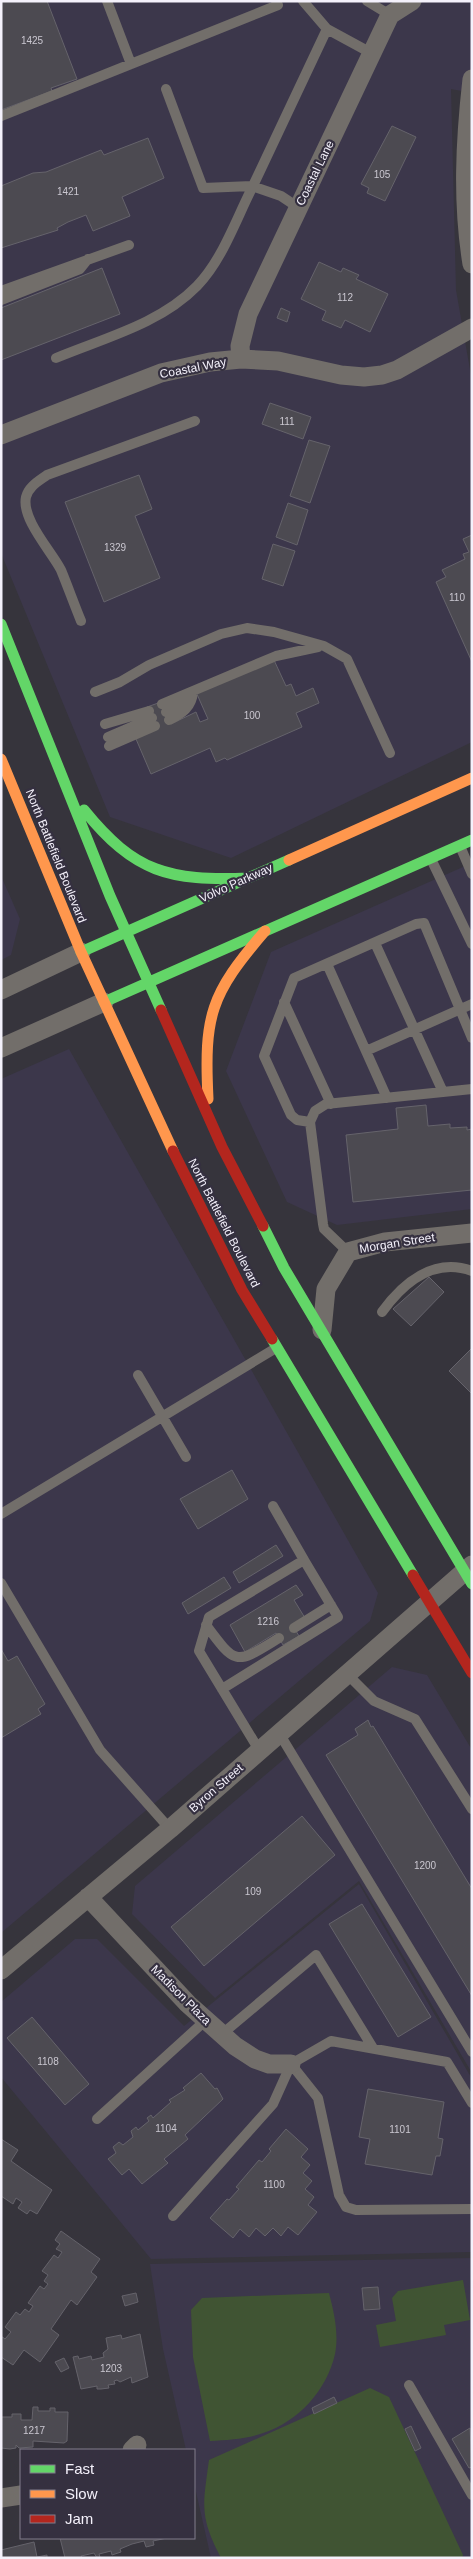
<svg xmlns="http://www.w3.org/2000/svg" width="473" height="2559" font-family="Helvetica,sans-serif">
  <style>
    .built { fill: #3c374b }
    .green { fill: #405433 }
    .building { fill: #4c4a51; stroke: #65636b }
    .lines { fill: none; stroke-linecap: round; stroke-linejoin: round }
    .lane { stroke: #726e6a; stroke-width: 10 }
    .street { stroke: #726e6a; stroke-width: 19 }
    .fast { stroke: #63d668; stroke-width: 11 }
    .slow { stroke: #ff974d; stroke-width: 11 }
    .jam { stroke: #b3261e; stroke-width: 11 }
    .labels { text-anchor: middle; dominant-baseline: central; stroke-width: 4.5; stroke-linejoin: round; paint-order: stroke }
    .number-label { font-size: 10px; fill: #cac7d0 }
    .street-label { font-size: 12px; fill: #f4f1fb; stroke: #353040 }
  </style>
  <rect width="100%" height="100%" fill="#36343c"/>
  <path class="built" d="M1 1H472V93L451 89 456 290 472 381V742L231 858 110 817 1 553Z
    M472 863V1209L337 1225 287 1202 226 1071 271 952Z
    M1 876 20 919 11 955 1 960Z
    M69 1049 378 1593 370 1621 1 1933V1079Z
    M392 1667 427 1675 472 1750V2073L359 1881 215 1998 132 1914 135 1886Z
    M359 1884 472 2079V2252L151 2259 1 2077V2002L75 1939H97L184 2026Z
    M472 2258V2558H211L194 2483V2450H186L163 2349 150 2264Z"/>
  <path class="green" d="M463 2280 470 2320 444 2325 446 2335 380 2347 376 2325 396 2321 392 2298 398 2291Z
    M329 2293C334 2312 339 2334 335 2354 327 2390 298 2422 263 2433 246 2439 228 2440 210 2441L193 2357 191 2310 202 2298Z
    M370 2388 389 2397 463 2555 462 2558H221C199 2516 203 2505 209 2460Z"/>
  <path class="building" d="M1 1H47L77 79 51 88 52 91 1 110Z
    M392 126 416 137 385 201 367 193 369 188 361 184Z
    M148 138 164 178 122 197 130 216 93 231 86 215 68 222 57 228 58 230 1 248V186L33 173 46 172 101 150 104 155Z
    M319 262 341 272 343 268 359 275 356 279 388 294 370 332 345 320 341 328 322 320 326 311 301 299Z
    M102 268 120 314 1 360V308Z
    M281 308 290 312 287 322 277 318Z
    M270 403 311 417 303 439 262 424Z
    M309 440 330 446 310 503 290 496Z
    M139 475 152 509 135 516 160 578 104 602 65 502Z
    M288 503 308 510 297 545 276 537Z
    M472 535V662L436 582 446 577 442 570 465 559 463 554 469 552 463 539Z
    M273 544 295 551 283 586 262 579Z
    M273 658 286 686 291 684 296 696 313 688 319 703 296 713 302 727 227 760 225 758 216 762 210 748 151 774 136 739 147 707 161 702 171 724 196 712 200 722 208 719 196 692Z
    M426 1105 428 1126 450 1124V1128L467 1127V1130L472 1129V1190L353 1202 346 1135 398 1129 396 1108Z
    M429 1277 444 1292 411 1326 393 1309Z
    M472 1348V1394L449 1371Z
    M232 1470 248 1499 198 1529 180 1499Z
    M276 1545 283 1556 239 1583 233 1572Z
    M224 1577 231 1588 188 1614 182 1603Z
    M296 1585 303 1595 294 1600 305 1618 293 1626 299 1636 283 1645 276 1633 245 1652 230 1625Z
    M1 1649 8 1661 17 1656 45 1704 38 1709 41 1714 1 1738Z
    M368 1720 371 1727 373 1726 472 1889V1996L326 1755 358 1735 355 1729Z
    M302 1816 335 1855 204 1966 171 1927Z
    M362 1904 431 2017 398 2037 329 1924Z
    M32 2017 89 2084 65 2105 7 2038Z
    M201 2073 215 2089 217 2088 223 2099 185 2135 188 2139 164 2159 168 2163 142 2184 129 2169 122 2175 108 2159 116 2153 113 2147 119 2142 123 2145 133 2137 131 2131 136 2127 138 2130 149 2121 147 2118 151 2115 153 2118 171 2102 169 2100 185 2090 183 2088Z
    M368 2089 444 2102 438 2138 443 2139 440 2156H436L432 2175 365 2164 370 2139 359 2137Z
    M286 2129 308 2149 301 2157 310 2165 303 2173 312 2181 305 2189 314 2197 308 2205 317 2212 298 2235 288 2227 281 2236 273 2228 265 2236 256 2228 249 2237 240 2229 233 2238 210 2218 227 2199 229 2200 239 2189 236 2187 259 2160 262 2162 271 2151 269 2149Z
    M1 2139 18 2150 11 2161 52 2190 37 2214 30 2210 27 2214 18 2208 22 2202 16 2198 13 2204 1 2196Z
    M61 2231 100 2259 91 2272 97 2277 77 2305 71 2300 51 2329 59 2335 40 2362 24 2350 13 2365 1 2357V2336L5 2339 11 2332 5 2327 16 2312 20 2315 25 2309 29 2312 33 2306 28 2303 40 2286 44 2289 48 2284 44 2281 48 2275 42 2271 54 2255 58 2258 62 2252 56 2249 60 2244 55 2240Z
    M378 2287 380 2309 364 2310 362 2288Z
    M136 2293 138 2302 125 2306 122 2296Z
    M140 2334 148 2377 132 2383 131 2377 120 2382 117 2380 114 2381 115 2384 108 2385 109 2388 101 2389H97V2386L81 2389 73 2357 78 2356 79 2359 91 2356 92 2360 104 2357 103 2353 108 2349 106 2338 121 2335 122 2339Z
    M64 2358 69 2368 61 2372 55 2362Z
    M334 2397 337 2403 314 2414 312 2408Z
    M33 2407H38V2411H50V2408H55V2412H68L67 2441 64 2443 33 2441V2447L19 2448 16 2445V2448L10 2449 1 2448V2417H12V2414H21V2420H32Z
    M411 2426 421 2448 415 2451 405 2429Z
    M470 2428 472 2467 469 2468 452 2439Z
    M60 2538H167L153 2541 154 2545 146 2547 144 2541 132 2544 120 2549 121 2552 112 2555 111 2551 99 2554 100 2557 97 2558 94 2553 81 2556 82 2558H65Z
    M34 2542 37 2557 47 2555V2558H1V2550Z"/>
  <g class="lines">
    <path class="lane" d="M303 1 327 29 373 54
      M367 1 390 15
      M131 64 278 5 276 1
      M166 89 203 188 252 186 281 196 299 208
      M1 116 131 64 107 1
      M1 291 129 245
      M1 300 80 269 88 259
      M56 358C104 338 160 324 197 286 222 260 235 222 251 190 276 136 302 83 327 29
      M81 621C74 604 68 587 61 570 52 552 21 519 26 497 29 486 39 481 47 475L195 421
      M95 692 120 682 149 665 221 634 247 628 274 632 324 646 347 659 390 753
      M162 704 276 656 318 647
      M166 712 190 698
      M169 720C182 714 192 707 193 692
      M105 724 149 711
      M108 737 152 718
      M109 746 155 726
      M460 846 472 874
      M431 859 472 944
      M375 943 443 1092
      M327 964 387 1098
      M284 1002 331 1104
      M366 1051 472 1004
      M310 1122 297 1120 291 1115 264 1056 294 978 416 924 424 923 472 1038
      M348 1252 324 1229 323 1224 310 1122 315 1111 326 1104 472 1089
      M382 1312C403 1283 434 1257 472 1271
      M138 1375 186 1457
      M1 1514 276 1348
      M1 1583 100 1750 170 1829
      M206 1625C237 1667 236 1664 279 1638
      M294 1628 331 1605
      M347 1674 374 1701 415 1719 472 1809
      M222 1689 338 1617 304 1560
      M279 1733 472 2052
      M259 1750 199 1651 209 1617 304 1560 273 1506
      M222 2034 316 1955 373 2048
      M291 2064 318 2098 339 2195 346 2207 356 2210 472 2209
      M97 2119 206 2020
      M173 2216 273 2104 291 2064 331 2041 447 2062 472 2103
      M409 2385 472 2495"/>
    <path class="street" d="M472 79C465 141 462 202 472 264
      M241 359 240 346 248 314 390 15 412 1
      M1 435 161 373 210 362 241 359 278 361 341 375 364 377 382 375 397 370 472 328
      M1 990 81 952
      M1 1048 104 1002
      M322 1330 326 1289 348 1252 385 1242 472 1233
      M88 1897 188 2004 235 2046 255 2059 269 2064H291
      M1 1970 170 1829 472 1565
      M132 2450 137 2445
      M1 2498 21 2495"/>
    <path class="fast" d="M1 624 110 896 161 1010
      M84 810C135 873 169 881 248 878
      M81 952 289 860
      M104 1002 472 840
      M263 1226 284 1268 472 1584
      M272 1339 413 1575"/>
    <path class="slow" d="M1 759 81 952 173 1151
      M289 860 472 778
      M208 1099C204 1015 210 995 265 931"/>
    <path class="jam" d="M161 1010 222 1147 263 1226
      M173 1151 242 1290 272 1339
      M413 1575 472 1673"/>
  </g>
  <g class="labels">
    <g class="number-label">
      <text x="32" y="40">1425</text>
      <text x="382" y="174">105</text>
      <text x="68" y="191">1421</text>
      <text x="345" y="297">112</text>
      <text x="287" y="421">111</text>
      <text x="115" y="547">1329</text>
      <text x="457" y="597">110</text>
      <text x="252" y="715">100</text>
      <text x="268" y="1621">1216</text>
      <text x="425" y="1865">1200</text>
      <text x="253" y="1891">109</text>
      <text x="48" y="2061">1108</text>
      <text x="166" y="2128">1104</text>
      <text x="400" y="2129">1101</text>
      <text x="274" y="2184">1100</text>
      <text x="111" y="2368">1203</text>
      <text x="34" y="2430">1217</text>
    </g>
    <g class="street-label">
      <text transform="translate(315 173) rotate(-64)">Coastal Lane</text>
      <text transform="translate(193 368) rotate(-11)">Coastal Way</text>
      <text transform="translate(56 856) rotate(68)">North Battlefield Boulevard</text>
      <text transform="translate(236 883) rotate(-24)">Volvo Parkway</text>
      <text transform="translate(224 1223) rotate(63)">North Battlefield Boulevard</text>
      <text transform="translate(397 1243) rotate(-9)">Morgan Street</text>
      <text transform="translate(216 1788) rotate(-41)">Byron Street</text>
      <text transform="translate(181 1995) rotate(45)">Madison Plaza</text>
    </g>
  </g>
  <rect width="473" height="2559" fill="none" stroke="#f4f1fb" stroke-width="5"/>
  <rect x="20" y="2449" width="175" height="90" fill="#353040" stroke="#817d8b"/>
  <rect x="30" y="2465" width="25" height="8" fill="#63d668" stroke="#817d8b"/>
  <text x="65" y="2474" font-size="15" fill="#f4f1fb">Fast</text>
  <rect x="30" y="2490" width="25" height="8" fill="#ff974d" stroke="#817d8b"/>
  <text x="65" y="2499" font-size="15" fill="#f4f1fb">Slow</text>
  <rect x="30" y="2515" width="25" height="8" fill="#b3261e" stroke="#817d8b"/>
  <text x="65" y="2524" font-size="15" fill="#f4f1fb">Jam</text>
</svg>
